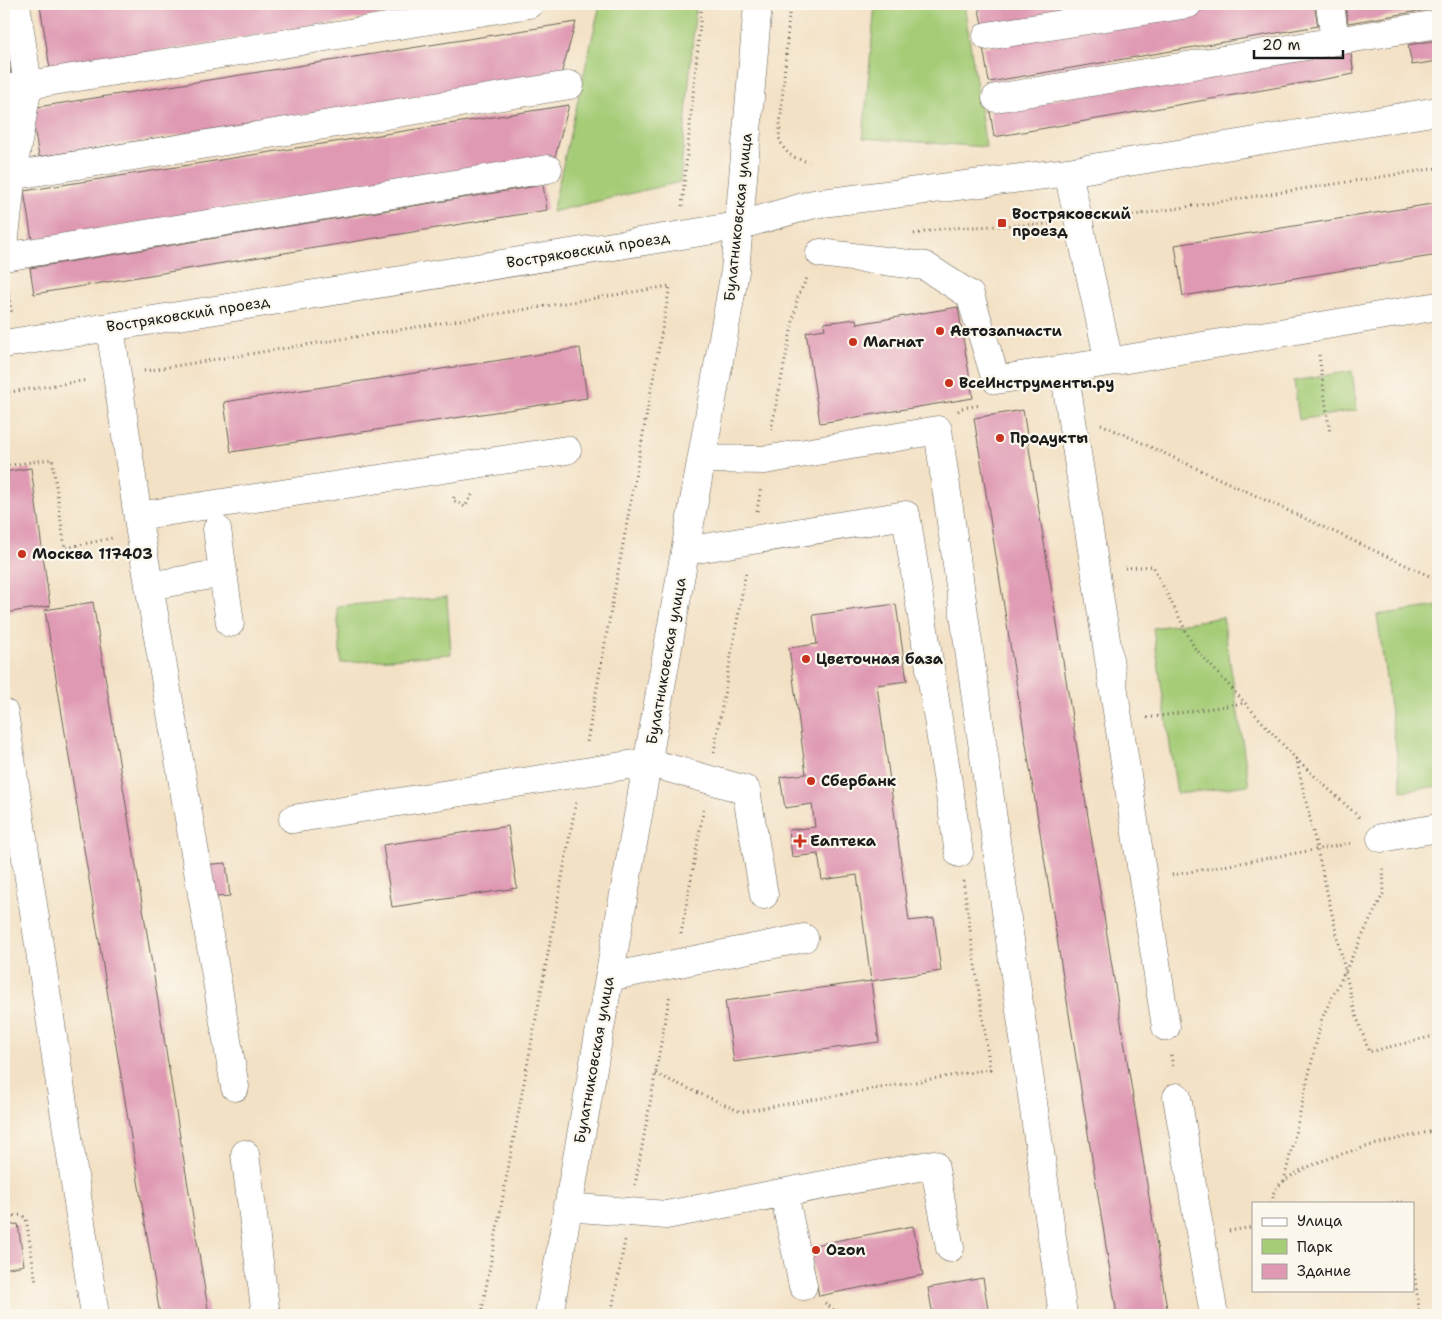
<svg xmlns="http://www.w3.org/2000/svg" width="1442" height="1319" font-family="'Shantell Sans',sans-serif">
  <style>
    .green { fill: #a5cc77; stroke: #60744a }
    .building { fill: #df99b3 }
    .lines { fill: none; stroke-linecap: round; stroke-linejoin: round }
    .minor-casing { stroke: #676157; stroke-width: 29 }
    .path { stroke: #676157; stroke-width: 3; stroke-dasharray: 1 4; stroke-linecap: butt }
    .minor { stroke: #fff; stroke-width: 28 }
    .poi-dot { fill: #c8321e; stroke: #fbf7ec; stroke-width: 2 }
    .labels { text-anchor: middle; dominant-baseline: central; stroke-width: 4.5; stroke-linejoin: round; paint-order: stroke }
    .poi-label { font-size: 15px; font-weight: bold; fill: #1c1c1c; stroke: #fbf7ec; text-anchor: start }
    .street-label { font-size: 15px; fill: #1c1c1c; stroke: #fbf7ec }
  </style>
  <rect width="100%" height="100%" fill="#fbf7ec"/>
  <filter id="ink" filterUnits="userSpaceOnUse"><feTurbulence type="fractalNoise" baseFrequency=".02" numOctaves="2"/><feDisplacementMap in="SourceGraphic" scale="10" xChannelSelector="R" yChannelSelector="G"/><feConvolveMatrix kernelMatrix="1 2 1 2 8 2 1 2 1" color-interpolation-filters="sRGB"/></filter>
  <filter id="wash" filterUnits="userSpaceOnUse"><feTurbulence type="fractalNoise" baseFrequency=".0096" numOctaves="4" result="noise"/><feDisplacementMap in="SourceGraphic" scale="20" xChannelSelector="R" yChannelSelector="G"/><feGaussianBlur stdDeviation="1.12" result="paint"/><feColorMatrix in="noise" values="0 0 0 0 0 0 0 0 0 0 0 0 0 0 0 0 0 1.4 0 .05"/><feComposite in="paint" operator="in"/></filter>
  <g filter="url(#wash)">
    <rect width="100%" height="100%" fill="#f3e1c5"/>
    <path class="green" d="M600 4H696L680 182 552 212Z
      M875 4H964L986 147 863 138Z
      M1352 371 1357 410 1299 420 1294 381Z
      M447 597 451 654 341 663 337 606Z
      M1438 606V786L1402 791 1377 615Z
      M1223 617 1249 785 1177 794 1153 628Z"/>
    <g id="blocks">
      <path class="building" d="M49 4H449L50 69 40 5Z
        M978 4H1134L983 30Z
        M1238 4H1314L1318 26 989 82 983 47Z
        M1345 4H1438V8L1348 23Z
        M576 22 561 74 39 157 31 108Z
        M1438 40V61L1412 65 1408 45Z
        M6 42 11 76 4 77V43Z
        M1350 48 1354 74 994 137 990 111Z
        M569 105 555 157 32 240 24 191Z
        M543 185 547 210 34 294 30 268Z
        M1438 203V255L1183 296 1175 245Z
        M958 307 973 398 820 423 806 332 825 329 824 323 856 319 857 324Z
        M580 348 587 398 231 452 224 402Z
        M1023 410 1042 530 1168 1315H1117L974 418Z
        M31 468 50 606 4 613V472Z
        M93 602 143 909 209 1315H160L45 610Z
        M896 604 907 681 877 685 909 921 934 918 941 971 871 981 857 875 822 880 818 854 792 857 789 830 815 827 812 804 785 808 780 777 806 774 789 648 817 644 813 615Z
        M508 826 517 888 392 907 383 845Z
        M226 863 230 896 204 898 201 865Z
        M871 981 879 1042 734 1062 725 1001Z
        M18 1224 24 1265 4 1269V1226Z
        M913 1226 923 1275 819 1296 809 1246Z
        M983 1278 989 1315H933L928 1288Z"/>
    </g>
  </g>
  <g filter="url(#ink)">
    <use href="#blocks" fill-opacity="0" stroke="#676157" stroke-width="1"/>
    <g class="lines">
      <g class="minor-casing">
        <path id="minor" d="M1330 4 1335 41
          M987 36 1188 4
          M4 89 529 4
          M996 98 1438 24
          M1068 172 1109 362 1438 306
          M4 177 570 85
          M4 245 12 175 28 85 16 4
          M820 253 925 266 970 295 996 380 1109 362
          M4 257 548 169
          M110 327 140 532 235 1087
          M4 344 738 226 814 204 1068 172 1438 111
          M1064 369 1166 1027
          M702 459 765 460 938 430 1063 1315
          M138 516 567 450
          M217 529 230 623
          M685 551 906 515 959 853
          M149 586 223 573
          M4 713 95 1315
          M293 819 647 762 746 790 764 895
          M1381 838 1438 828
          M609 977 804 938
          M1177 1097 1214 1315
          M245 1154 266 1315
          M784 1193 803 1286
          M567 1207 666 1215 934 1164 950 1248
          M549 1315 735 271 758 4"/>
      </g>
      <path class="path" d="M790 4 779 138C785 154 792 158 809 162
        M682 206 702 4
        M1108 219 1438 168
        M914 234 946 228 1049 224
        M7 286 12 314
        M1319 355 1330 434
        M144 371 670 286 587 742
        M4 393 88 380
        M958 411 962 408 981 405
        M1101 424 1438 580
        M771 430 798 296 807 278
        M4 466 52 459 65 548 112 538
        M454 497 453 500 465 507 472 495
        M757 511 761 487
        M1125 568 1153 566 1194 647 1295 758 1361 819
        M1147 718 1245 703
        M714 752 746 571
        M1296 758 1354 1009 1369 1052 1438 1035
        M1172 875 1353 843
        M681 934 704 807
        M1171 1055 1173 1068
        M656 1074 741 1112 990 1069 963 880
        M1284 1181 1322 1018 1384 892 1383 866
        M635 1185 670 994
        M1272 1203C1273 1199 1273 1194 1274 1192 1293 1159 1402 1138 1438 1130
        M1392 1203 1404 1201 1405 1203
        M4 1217 21 1215 26 1218 36 1283
        M1229 1231 1253 1227
        M1413 1264 1420 1315
        M825 1303 840 1315
        M481 1315 576 802
        M611 1315 625 1240"/>
      <use href="#minor" class="minor"/>
    </g>
  </g>
  <g class="poi-dot">
    <rect x="997" y="218" width="10" height="10" rx="2.5"/>
    <circle cx="940" cy="331" r="5"/>
    <circle cx="853" cy="342" r="5"/>
    <circle cx="949" cy="383" r="5"/>
    <circle cx="1000" cy="438" r="5"/>
    <circle cx="22" cy="554" r="5"/>
    <circle cx="806" cy="659" r="5"/>
    <circle cx="811" cy="781" r="5"/>
    <path d="M797.5 833.5h5v5h5v5h-5v5h-5v-5h-5v-5h5z"/>
    <circle cx="816" cy="1250" r="5"/>
  </g>
  <g class="labels">
    <g class="poi-label">
      <text x="1012" y="214">Востряковский<tspan x="1012" dy="17">проезд</tspan></text>
      <text x="950" y="331">Автозапчасти</text>
      <text x="863" y="342">Магнат</text>
      <text x="959" y="383">ВсеИнструменты.ру</text>
      <text x="1010" y="438">Продукты</text>
      <text x="32" y="554">Москва 117403</text>
      <text x="816" y="659">Цветочная база</text>
      <text x="821" y="781">Сбербанк</text>
      <text x="810" y="841">Еаптека</text>
      <text x="826" y="1250">Ozon</text>
    </g>
    <g class="street-label">
      <text transform="translate(738 217) rotate(-84)">Булатниковская улица</text>
      <text transform="translate(588 250) rotate(-9)">Востряковский проезд</text>
      <text transform="translate(188 314) rotate(-9)">Востряковский проезд</text>
      <text transform="translate(666 661) rotate(-80)">Булатниковская улица</text>
      <text transform="translate(594 1060) rotate(-80)">Булатниковская улица</text>
    </g>
  </g>
  <rect width="1442" height="1319" fill="none" stroke="#fbf7ec" stroke-width="20"/>
  <rect x="1252" y="1202" width="162" height="90" fill="#fbf7ec" stroke="#a29f99"/>
  <rect x="1262" y="1218" width="25" height="8" fill="#ffffff" stroke="#a29f99"/>
  <text x="1297" y="1226" font-size="15" fill="#1c1c1c">Улица</text>
  <rect x="1262" y="1239" width="25" height="15" fill="#a5cc77" stroke="#a29f99"/>
  <text x="1297" y="1252" font-size="15" fill="#1c1c1c">Парк</text>
  <rect x="1262" y="1264" width="25" height="15" fill="#df99b3" stroke="#a29f99"/>
  <text x="1297" y="1276" font-size="15" fill="#1c1c1c">Здание</text>
  <path d="M1254 50v8h89v-8" fill="none" stroke="#1c1c1c" stroke-width="2.5"/>
  <text x="1262" y="50" font-size="15" fill="#1c1c1c" stroke="#fbf7ec" stroke-width="4" paint-order="stroke">20 m</text>
</svg>
